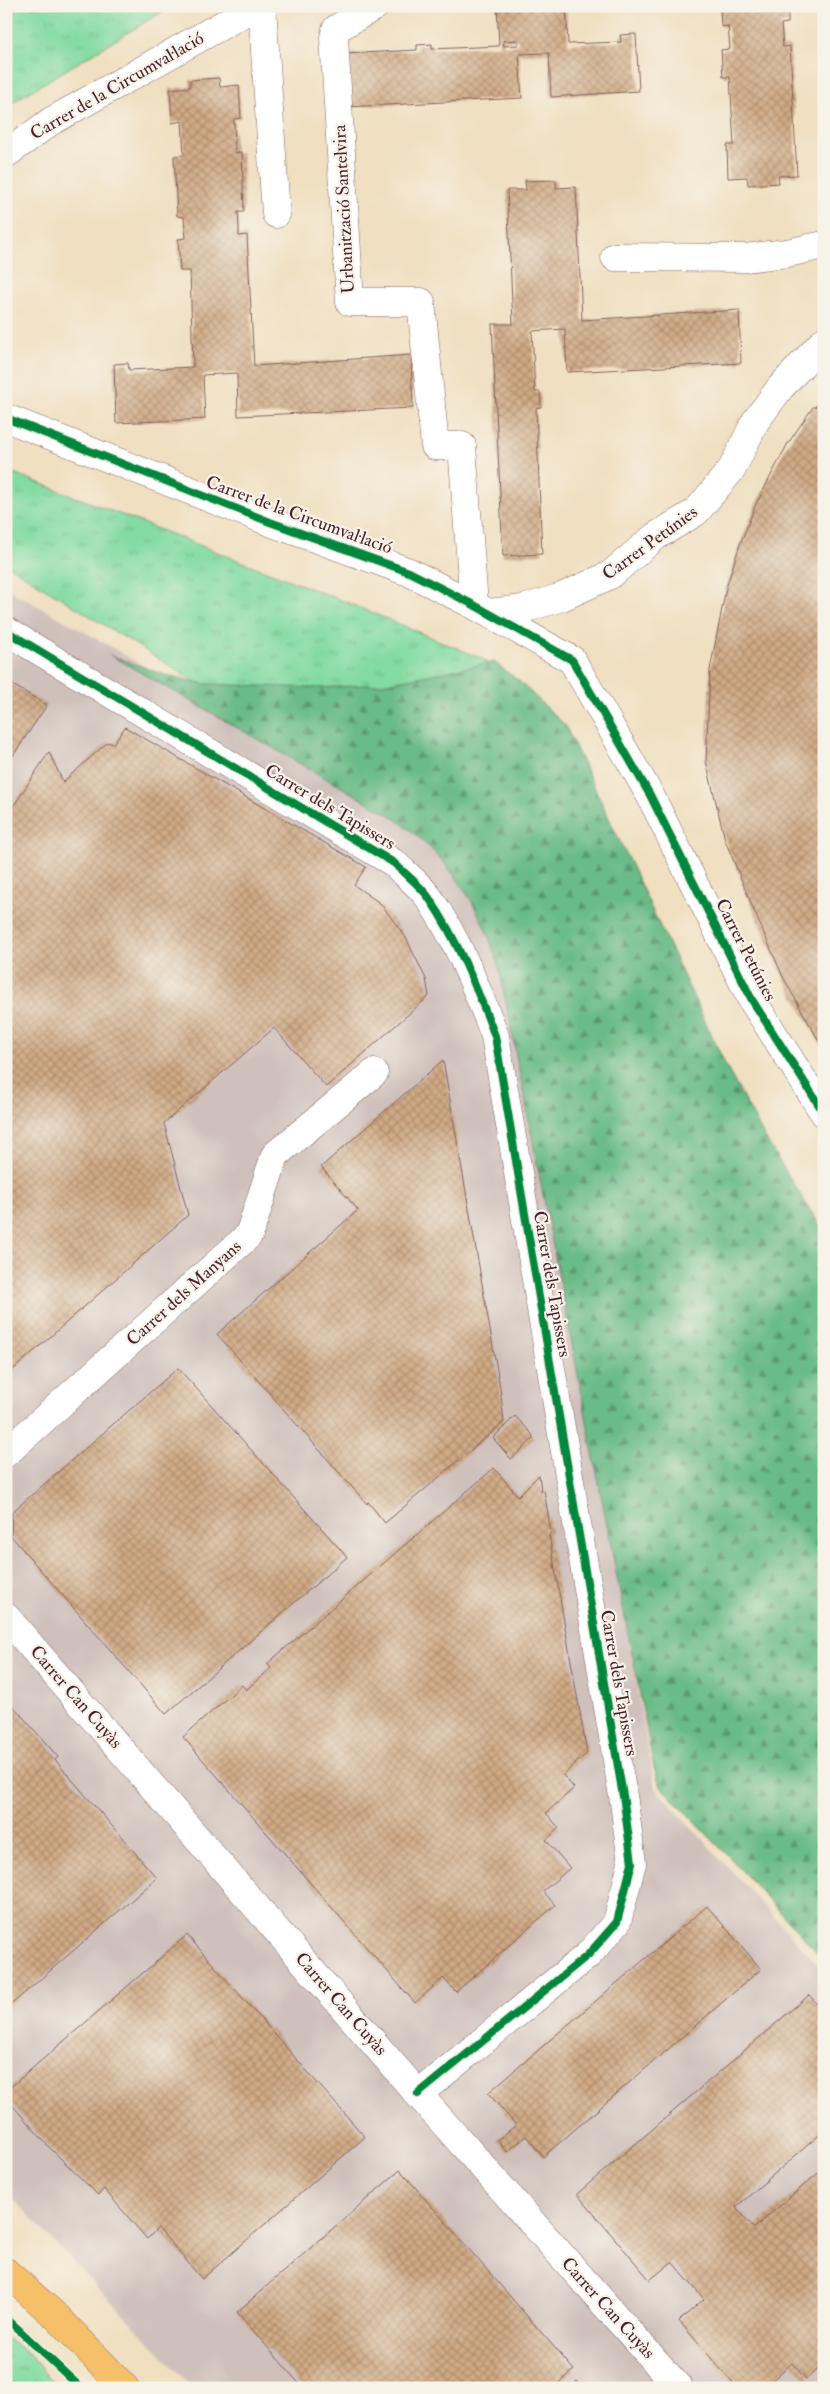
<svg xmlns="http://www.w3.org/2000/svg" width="830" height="2394" font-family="'IM FELL Double Pica',serif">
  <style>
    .industrial { fill: #cfc0bb }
    .grass { fill: url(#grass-tufts); stroke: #667d66 }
    .forest { fill: url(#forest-firs); stroke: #5a6d59 }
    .building { fill: url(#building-cross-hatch); fill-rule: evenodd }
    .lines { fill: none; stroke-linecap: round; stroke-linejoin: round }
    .minor-casing { stroke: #84625f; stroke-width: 29 }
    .major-casing { stroke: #84625f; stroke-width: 29 }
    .minor { stroke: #fff; stroke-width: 28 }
    .major { stroke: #f6c06b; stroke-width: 28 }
    .cycleway-casing { stroke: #f7f3e8; stroke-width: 11 }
    .cycleway { stroke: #00873e; stroke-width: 8 }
    .labels { text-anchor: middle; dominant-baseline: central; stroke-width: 4.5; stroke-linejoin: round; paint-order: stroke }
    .street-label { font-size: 18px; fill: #4a1f2b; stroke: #f7f3e8 }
  </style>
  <defs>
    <pattern id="grass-tufts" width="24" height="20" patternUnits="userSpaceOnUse" patternTransform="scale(1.25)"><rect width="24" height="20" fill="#82dba1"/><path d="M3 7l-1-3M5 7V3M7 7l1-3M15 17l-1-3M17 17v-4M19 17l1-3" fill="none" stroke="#72bc8b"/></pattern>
    <pattern id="forest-firs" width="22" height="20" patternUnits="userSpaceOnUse" patternTransform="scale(1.25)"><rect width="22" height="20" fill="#69bb87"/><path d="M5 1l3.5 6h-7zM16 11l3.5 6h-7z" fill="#58976f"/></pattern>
    <pattern id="building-cross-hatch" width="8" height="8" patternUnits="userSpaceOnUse" patternTransform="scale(1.25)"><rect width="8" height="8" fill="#d0aa85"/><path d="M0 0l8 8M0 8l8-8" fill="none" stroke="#ab8a6d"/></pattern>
  </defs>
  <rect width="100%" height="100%" fill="#f7f3e8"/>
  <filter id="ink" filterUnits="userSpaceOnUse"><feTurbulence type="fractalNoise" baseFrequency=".02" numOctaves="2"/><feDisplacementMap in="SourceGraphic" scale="10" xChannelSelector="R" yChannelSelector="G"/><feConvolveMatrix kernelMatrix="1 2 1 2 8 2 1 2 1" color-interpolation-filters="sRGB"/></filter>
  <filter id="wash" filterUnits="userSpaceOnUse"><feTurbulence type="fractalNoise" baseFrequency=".0096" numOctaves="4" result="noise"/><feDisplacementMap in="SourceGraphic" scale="20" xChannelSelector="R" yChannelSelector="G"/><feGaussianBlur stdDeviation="1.12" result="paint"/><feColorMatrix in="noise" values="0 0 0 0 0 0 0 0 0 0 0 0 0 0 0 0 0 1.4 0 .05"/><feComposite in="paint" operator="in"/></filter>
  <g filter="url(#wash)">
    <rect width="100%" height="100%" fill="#f0dfc0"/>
    <path class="industrial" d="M6 588 108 645 490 872 655 1788 824 1971V2388H193L6 2191Z"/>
    <path class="grass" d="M6 6H172L6 106Z
      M6 470 351 604 483 659 548 725 494 867 6 564Z
      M6 2338 28 2353 58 2388H6Z"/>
    <path class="forest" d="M110 655 166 675 205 684 319 688 382 684 494 662 519 681 565 725 728 1070 768 1143 824 1232V1960L731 1859 661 1787 654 1768 499 967C479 900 447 855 390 815Z"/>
    <g id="blocks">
      <path class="building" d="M497 6H566L568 44 621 42 620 35 636 34 639 91 551 97 549 53 519 54 522 98 347 107 345 54 417 50V45L432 44V49L499 46ZM518 40V45L504 46 503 41Z
        M720 6H788V23L781 24 782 35 783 47 790 46 797 175 778 176 779 183 748 185 747 177 728 178 727 145H734L730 77H723L721 50 730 49 728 26 721 27Z
        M219 78 220 87 239 85 241 118 234 119 235 153 242 152 244 212H238L239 226V236L247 235 254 366 411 355 413 408 238 416 237 373 203 375 205 419 116 423 114 364 128 363 129 370 193 367 190 271H180L178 239 186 238 184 217 177 216 174 158V156L184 155 182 121 172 123 170 89 190 87V80Z
        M556 180V188L576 187 582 320 739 310 741 363 567 372 565 329 532 331 535 392H540L541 407 536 408 542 554 503 556 492 324H513L507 190H526L525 181Z
        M824 397V1050L784 979 755 913 725 840 706 761 710 670 726 588 740 544 756 504 787 445 813 407H815Z
        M6 681 47 705 6 766Z
        M125 727 366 867 354 885 381 904 406 938 426 979 429 996 326 1087 274 1028 164 1123 188 1215 6 1376V817L49 752 63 782 108 742 113 744Z
        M443 1060 500 1387 504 1422 385 1523 368 1502 367 1504 217 1334 358 1210 321 1167Z
        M178 1368 347 1557 166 1714 11 1536 12 1512Z
        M515 1416 532 1434 533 1439 511 1459 493 1438Z
        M494 1468 518 1496 539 1475 541 1491 544 1490 551 1533 549 1535 587 1753 563 1775 574 1788 546 1813 559 1828 546 1840 570 1868 543 1891 555 1905 456 1992 443 1978 415 2003 183 1737 242 1685 246 1690 271 1668 267 1664Z
        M6 1698 58 1757 55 1760 157 1878 6 2009Z
        M707 1906 761 1969 543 2157 526 2136 507 2152 497 2140 516 2125 488 2093Z
        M187 1935 365 2137 202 2279 158 2228 147 2239 104 2189 98 2195 50 2148 6 2098V2091Z
        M809 1995 824 2012V2131L736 2207 754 2228 824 2168V2364L806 2379 792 2363 763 2388H737L679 2321 704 2299 672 2262 650 2280 577 2194Z
        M400 2170 574 2370 553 2388H303L237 2312Z
        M577 2381 583 2388H570Z"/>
    </g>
  </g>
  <g filter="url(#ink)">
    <use href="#blocks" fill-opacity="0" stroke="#84625f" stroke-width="1"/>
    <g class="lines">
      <g class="minor-casing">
        <path id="minor" d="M262 6 276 214
          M375 6 336 29 334 38 350 302H421L435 446H462L474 605
          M6 154 50 122 256 6
          M615 257 745 258 787 253 824 245
          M6 418 270 522 409 572 474 605 572 660 650 795 752 1000 824 1113
          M488 613 523 609 562 597 610 575 656 536 696 512 732 469 755 422 780 388 824 341
          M6 631 394 863C405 874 420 885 429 898 458 940 477 989 495 1036L624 1802 632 1863 617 1922 588 1955 418 2094
          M6 1453 249 1235 275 1155 374 1073
          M6 1617 418 2094 679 2388"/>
      </g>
      <g class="major-casing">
        <path id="major" d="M6 2272 58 2318 125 2388"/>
      </g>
      <use href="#minor" class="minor"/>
      <use href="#major" class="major"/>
      <g class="cycleway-casing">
        <path id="cycleway" d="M6 418 270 522 409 572 474 605 572 660 650 795 752 1000 824 1113
          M6 631 394 863C405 874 420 885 429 898 458 940 477 989 495 1036L624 1802 632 1863 617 1922 588 1955 418 2094
          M6 2318 81 2388"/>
      </g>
      <use href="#cycleway" class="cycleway"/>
    </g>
  </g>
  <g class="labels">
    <g class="street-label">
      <text transform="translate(117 86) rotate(-30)">Carrer de la Circumval·lació</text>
      <text transform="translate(344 209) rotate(-93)">Urbanització Santelvira</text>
      <text transform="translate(299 515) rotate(20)">Carrer de la Circumval·lació</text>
      <text transform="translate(650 543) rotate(-36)">Carrer Petúnies</text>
      <text transform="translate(330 807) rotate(31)">Carrer dels Tapissers</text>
      <text transform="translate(746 950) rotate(63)">Carrer Petúnies</text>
      <text transform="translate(552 1284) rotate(80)">Carrer dels Tapissers</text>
      <text transform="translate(184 1293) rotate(-42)">Carrer dels Manyans</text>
      <text transform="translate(619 1683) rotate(80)">Carrer dels Tapissers</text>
      <text transform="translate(76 1697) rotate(49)">Carrer Can Cuyàs</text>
      <text transform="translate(341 2004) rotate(49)">Carrer Can Cuyàs</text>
      <text transform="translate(608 2308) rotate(48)">Carrer Can Cuyàs</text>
    </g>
  </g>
  <rect width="830" height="2394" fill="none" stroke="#f7f3e8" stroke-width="25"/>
</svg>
